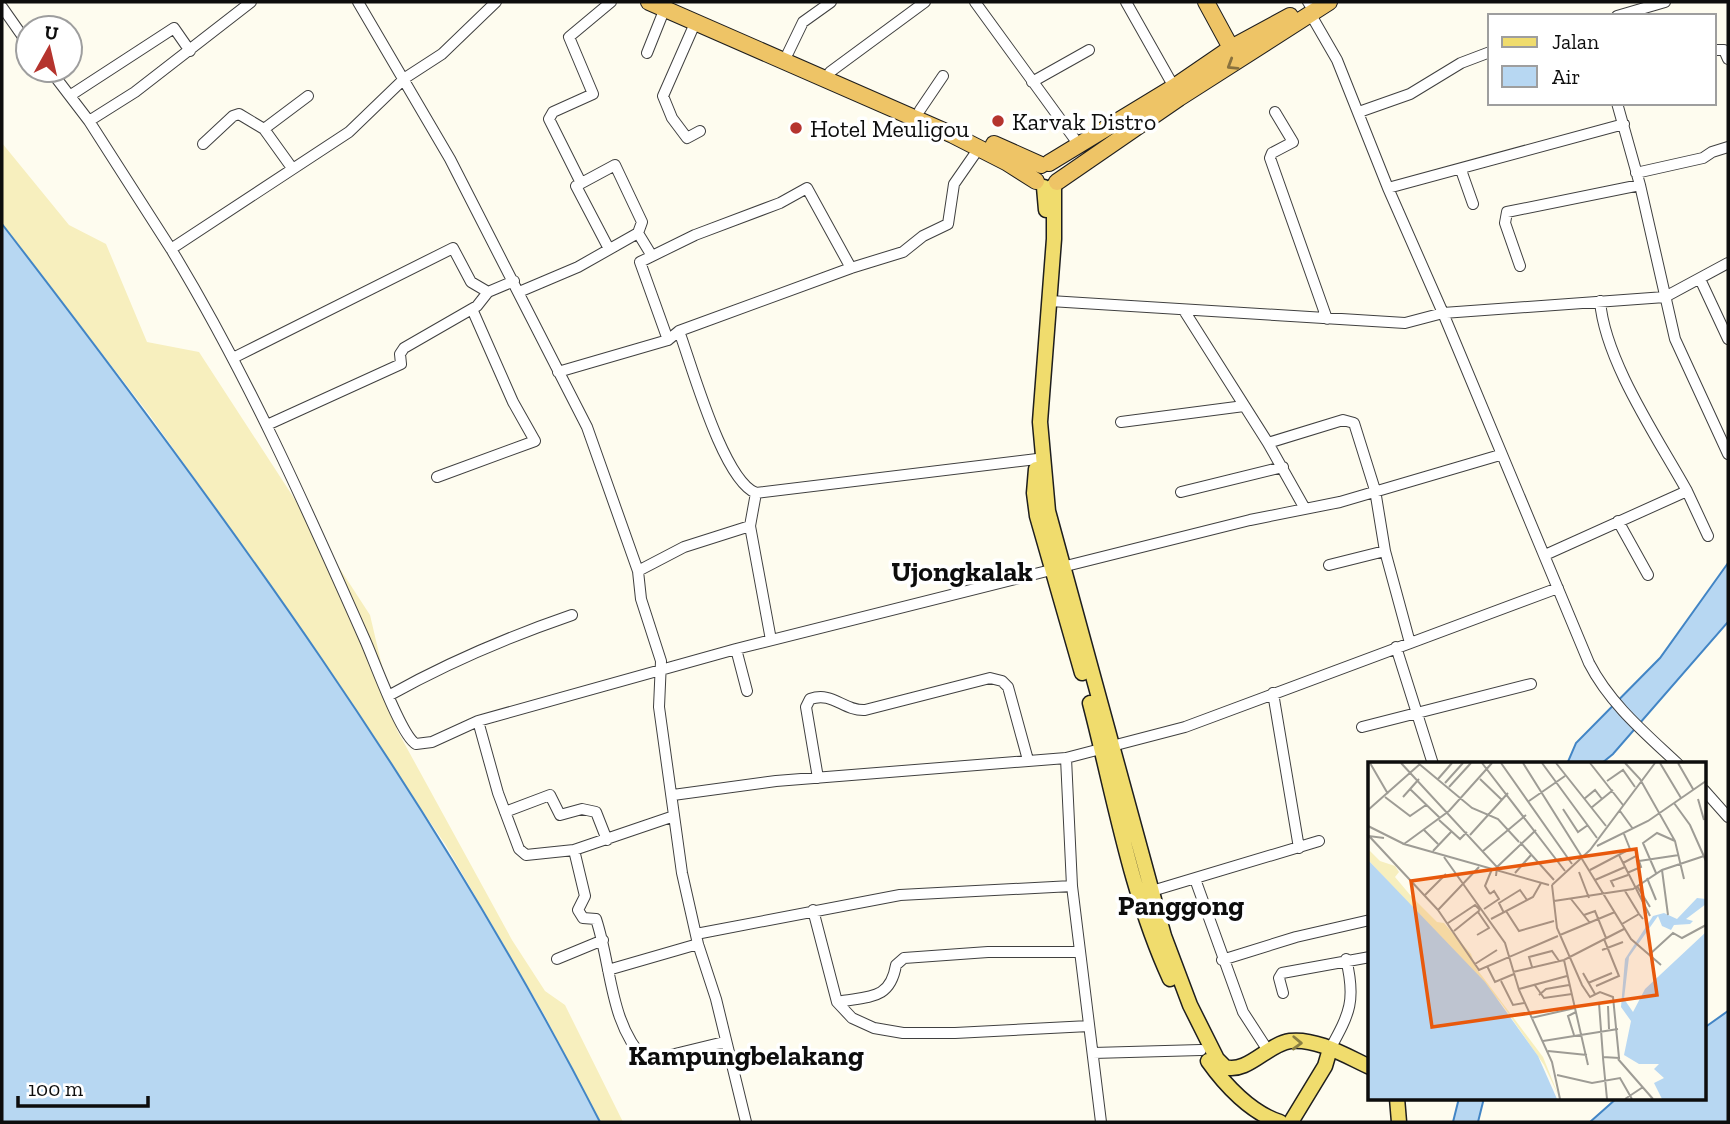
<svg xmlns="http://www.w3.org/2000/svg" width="1730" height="1124" font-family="'Zilla Slab',serif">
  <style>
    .sand { fill: #f7efbe }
    .water { fill: #b7d7f2; stroke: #4285c5; stroke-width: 2 }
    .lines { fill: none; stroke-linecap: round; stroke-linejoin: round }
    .minor-casing { stroke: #404040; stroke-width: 12 }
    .primary-casing { stroke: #1e1e1e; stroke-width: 17 }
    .trunk-casing { stroke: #1e1e1e; stroke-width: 18 }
    .minor { stroke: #fff; stroke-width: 10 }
    .primary { stroke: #f0dc6d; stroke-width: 14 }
    .trunk { stroke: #eec466; stroke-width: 16 }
    .oneway { stroke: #89723e }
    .oneway2 { stroke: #8a7f42 }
    .poi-dot { fill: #b5342e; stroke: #fff; stroke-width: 2.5 }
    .labels { text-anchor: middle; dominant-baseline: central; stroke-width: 7; stroke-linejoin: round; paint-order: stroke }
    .poi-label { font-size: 24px; fill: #0d0d0d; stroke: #fff; text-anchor: start }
    .quarter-label { font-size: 28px; font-weight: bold; fill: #0d0d0d; stroke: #fff }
    .inset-road { fill: none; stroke: #9e9c95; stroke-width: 2 }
    .view { fill: #e8590c; fill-opacity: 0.15; stroke: #e8590c; stroke-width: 3.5 }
    .inset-edge { fill: none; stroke: #0d0d0d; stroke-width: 3.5 }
  </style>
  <rect width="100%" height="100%" fill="#fefcef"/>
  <path class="sand" d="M2 143 69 225 106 244 147 342 199 352 370 615 397 730 512 940 545 991 565 1005 623 1122H600L545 1016 445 844 252 559 148 413 2 224Z"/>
  <path class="water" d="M2 224C222 509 436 801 600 1122H2Z
    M1728 563V622L1613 754 1602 763 1567 764 1576 743 1660 658Z
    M1728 1011V1122H1590L1617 1098H1704V1028Z
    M1459 1098H1484L1478 1122H1453Z"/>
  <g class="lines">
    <g class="minor-casing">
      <path id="minor" d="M358 2 450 159 587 427 638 571 641 599 661 661 659 707 682 873 698 944 716 999 746 1122
        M975 2 1079 145
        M1126 2 1174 87
        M1308 2 1310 5
        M2 7 28 44
        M1311 15 1337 60 1388 188 1443 313 1589 663C1610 704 1645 733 1678 764
        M1617 16 1665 2
        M696 21 663 96 672 118 687 138 700 131
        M1714 50H1724L1728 59
        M647 53 665 8
        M788 53 803 22 831 2
        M50 70 89 121 171 249 349 132 405 78 442 54 496 2
        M830 72 925 2
        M1032 82 1089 50
        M71 95 174 28 190 51
        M1617 103 1640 185 1675 339 1728 454
        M920 110 943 76
        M1275 112 1293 142 1272 153 1270 158 1327 319
        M1359 112 1410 94 1461 63 1490 52
        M89 121 135 92 251 2
        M264 129 308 96
        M203 144 233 116 239 114 264 129 292 168
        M1461 170 1473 204
        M1636 173 1703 158 1712 152 1728 147
        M580 181 549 119 553 112 593 94 569 37 611 2
        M1388 188 1624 124
        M638 233 652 256
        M171 249C247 374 306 507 365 640 374 660 401 736 416 744L432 742 478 721 736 649 1051 570
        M1520 266 1505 223 1507 212 1640 185
        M1700 279 1728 339
        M519 292 578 267 638 233 642 222 615 165 576 186 609 249
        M1050 301 1405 323 1443 313 1665 297 1728 263
        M1600 301C1605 361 1657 437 1687 491
        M1185 312 1268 443 1304 507
        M679 331C692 366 723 480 756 493L1037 459
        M668 340 640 262 695 235 780 203 807 188 851 268
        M233 358 453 248 471 282 488 292
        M558 372 668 340 679 331 851 268 903 252 923 236 948 224 954 184 979 148
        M1121 422 1244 406
        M267 425 401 364 400 354 404 348 477 306 488 292 514 281
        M1268 443 1343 420 1354 423 1375 490 1385 551 1410 643
        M437 477 535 441 513 402 472 309
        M1181 492 1283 467
        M756 493 750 526 771 640
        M1618 521 1648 575
        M1545 555 1687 491 1708 536
        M1329 565 1385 551
        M1062 567 1250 520 1340 502 1500 455
        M638 571 684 547 750 526
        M1396 647 1433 764
        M736 649 747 691
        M1273 693 1299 848
        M390 695C449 662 508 637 572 615
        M478 721 498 793 519 849 526 855 574 850 674 816
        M1362 727 1531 684
        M1066 758 1072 886 1101 1122
        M818 778 806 707 810 699C833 691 843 711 865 710L990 678 1002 681 1008 687 1028 760
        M1704 790 1728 817
        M673 795 776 781 1066 758 1185 727 1558 588
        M505 812 550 795 560 815 582 809 596 812 607 840
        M574 850 585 896 578 910 583 918 596 919C612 967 609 1023 646 1061L724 1042
        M1195 879 1243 1012 1267 1049
        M1152 891 1319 841
        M813 910 837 1002 852 1018 874 1028 903 1033H955L1089 1026
        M696 934 900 895 1072 886
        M557 959 603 940
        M1222 960 1296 937 1370 920
        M608 970 698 944
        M1283 993 1279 978 1282 973 1370 957
        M837 1002C868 996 890 1001 896 965L904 958 988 952H1080
        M1330 1049C1350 1013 1356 1000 1346 959
        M1093 1053 1201 1050"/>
    </g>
    <g class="primary-casing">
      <path id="primary" d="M1054 185V239L1040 422 1048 511 1164 936 1190 1005 1217 1059 1225 1067C1247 1074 1268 1044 1290 1041 1317 1038 1346 1056 1370 1067
        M1044 187 1046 210
        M1036 469 1034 493 1037 516 1082 673
        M1090 703C1114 795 1130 892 1170 979
        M1208 1061C1225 1085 1251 1113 1280 1122
        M1397 1098 1399 1122
        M1291 1122 1325 1066 1330 1049"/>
    </g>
    <g class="trunk-casing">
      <path id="trunk" d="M649 2 953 135 1006 162 1036 181
        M1206 2 1231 48
        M994 144 1041 165
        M1049 163 1174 87 1231 48 1290 16
        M1057 182 1179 98 1329 2"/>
    </g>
    <use href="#minor" class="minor"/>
    <use href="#primary" class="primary"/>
    <use href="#trunk" class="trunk"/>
  </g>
  <defs><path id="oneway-chevron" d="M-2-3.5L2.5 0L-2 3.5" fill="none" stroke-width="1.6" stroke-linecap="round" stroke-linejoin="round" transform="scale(1.75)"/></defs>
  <use class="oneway" href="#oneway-chevron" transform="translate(1232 65) rotate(148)"/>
  <use class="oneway2" href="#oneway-chevron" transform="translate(1297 1043) rotate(2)"/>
  <g class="poi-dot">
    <circle cx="998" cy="121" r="7"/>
    <circle cx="796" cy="128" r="7"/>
  </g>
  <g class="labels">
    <g class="poi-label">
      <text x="1012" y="121">Karvak Distro</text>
      <text x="810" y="128">Hotel Meuligou</text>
    </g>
    <g class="quarter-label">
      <text x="962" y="571">Ujongkalak</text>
      <text x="1181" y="905">Panggong</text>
      <text x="746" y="1055">Kampungbelakang</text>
    </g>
  </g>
  <g transform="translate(1368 762)">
    <rect width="338" height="338" fill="#fefcef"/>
    <path d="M0 87 12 99 27 104 31 110 27 115 43 134 69 160 76 161 103 192 108 206 175 295 192 337 176 303 133 241 0 98Z" fill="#f7efbe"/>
    <path d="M0 98 117 220 170 294 189 337H0ZM329 136 338 137V142L318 157 325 159 322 162 306 163 303 168 294 164 290 154 261 195 256 237 265 250 277 227 338 170V337H294L286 321 296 316 286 307 291 302H271L256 293 263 259 253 245 257 197 285 154 296 151 309 157Z" fill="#b7d7f2"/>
    <path class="inset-road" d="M2 1 20 32M33 1 129 105 128 114M50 1 104 46 130 57 151 80M114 1 197 109M124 1 81 49 36 82 181 123M133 1 204 102M155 1 214 95M174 1 229 76M188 1 238 64M222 1 255 43M257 1 272 17 307 79 316 117M292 1 313 36M310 1 325 27M70 17 84 1M112 17 134 38M239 19 255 8 267 25M77 21 95 1M81 25 103 1M42 27 72 56M17 35 42 54 58 43M35 35 51 17M216 37 227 28 234 37M330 37 336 58M161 39 197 14M306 41 322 63 338 99M223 46 245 28M195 47 210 70 220 63M0 48 52 2M252 49 265 67M71 58 92 77 99 70M0 64 36 82M55 67 70 82M102 73 140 31M16 76 1 74 70 148 111 105M152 80 186 118M229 84 280 59 338 19M65 89 83 70M115 89 158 53M251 93 282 154M76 95 137 181 151 228 184 300 192 337M214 97 263 177 293 203M271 99 311 93M255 101 268 94 271 99 273 105 259 111M129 105 168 68M222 108 262 87 256 72M294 108 300 153M211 110 221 136M147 111 163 93M288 111 275 81 289 71 307 79M279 116 288 138M227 118 257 105M184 123 189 166 214 223 222 235 232 230 245 235 251 296 235 295 231 241M184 123 222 88 287 1M269 124 282 145M246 125 243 119 260 113M257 129 271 152M122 132 117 124 124 107M57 133 78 112M203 137 222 161M186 139 265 127 294 108 336 94M116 147 131 137 126 129 122 132M70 148 111 208 190 174M138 149 151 169 186 159M136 151 131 141 152 128 159 138M216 153 227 149 238 176M123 157 165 135 173 121M80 161 107 143 112 148M254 162 271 152 275 157M86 169 112 148M109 173 121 166 110 150M192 173 247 150M234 188 255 180M282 192 305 171 314 176 338 163M196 198 220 303M107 202 129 188M119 204 127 220 146 212M164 205 161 195 184 189 191 199M145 210 196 198 256 167M215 211 227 232M133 219 145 243 156 241M220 221 244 211M166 222 176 236 204 232M228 224 251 214 236 177M151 227 199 214M171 233 178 227 201 223M240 244 241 267M163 256 207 246M206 273 200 254 208 250M175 279 250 267M180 289 219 293M235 296 239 337M250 297 285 337M189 313 224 321 252 316 264 337M257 337 275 325"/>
    <path class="view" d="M268 87 289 233 64 265 43 119Z"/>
    <rect width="338" height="338" class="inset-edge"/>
  </g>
  <rect width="1730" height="1124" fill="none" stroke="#0d0d0d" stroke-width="7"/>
  <rect x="1488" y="14" width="228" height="91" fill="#ffffff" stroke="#9e9e9e" stroke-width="2"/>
  <rect x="1502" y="37" width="35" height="10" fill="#f0dc6d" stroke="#9e9e9e" stroke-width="2"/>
  <text x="1552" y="49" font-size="21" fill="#0d0d0d">Jalan</text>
  <rect x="1502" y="66" width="35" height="21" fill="#b7d7f2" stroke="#9e9e9e" stroke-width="2"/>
  <text x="1552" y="84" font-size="21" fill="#0d0d0d">Air</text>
  <g transform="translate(49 49) rotate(8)"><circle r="33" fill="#ffffff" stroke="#9e9e9e" stroke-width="2"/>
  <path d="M0-5L12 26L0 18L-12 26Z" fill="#b5342e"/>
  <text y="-10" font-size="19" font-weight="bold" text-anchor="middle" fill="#0d0d0d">U</text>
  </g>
  <path d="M18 1096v10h130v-10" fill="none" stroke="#0d0d0d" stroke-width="3.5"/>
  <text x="28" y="1096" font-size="21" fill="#0d0d0d" stroke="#ffffff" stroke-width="5" paint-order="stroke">100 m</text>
</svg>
